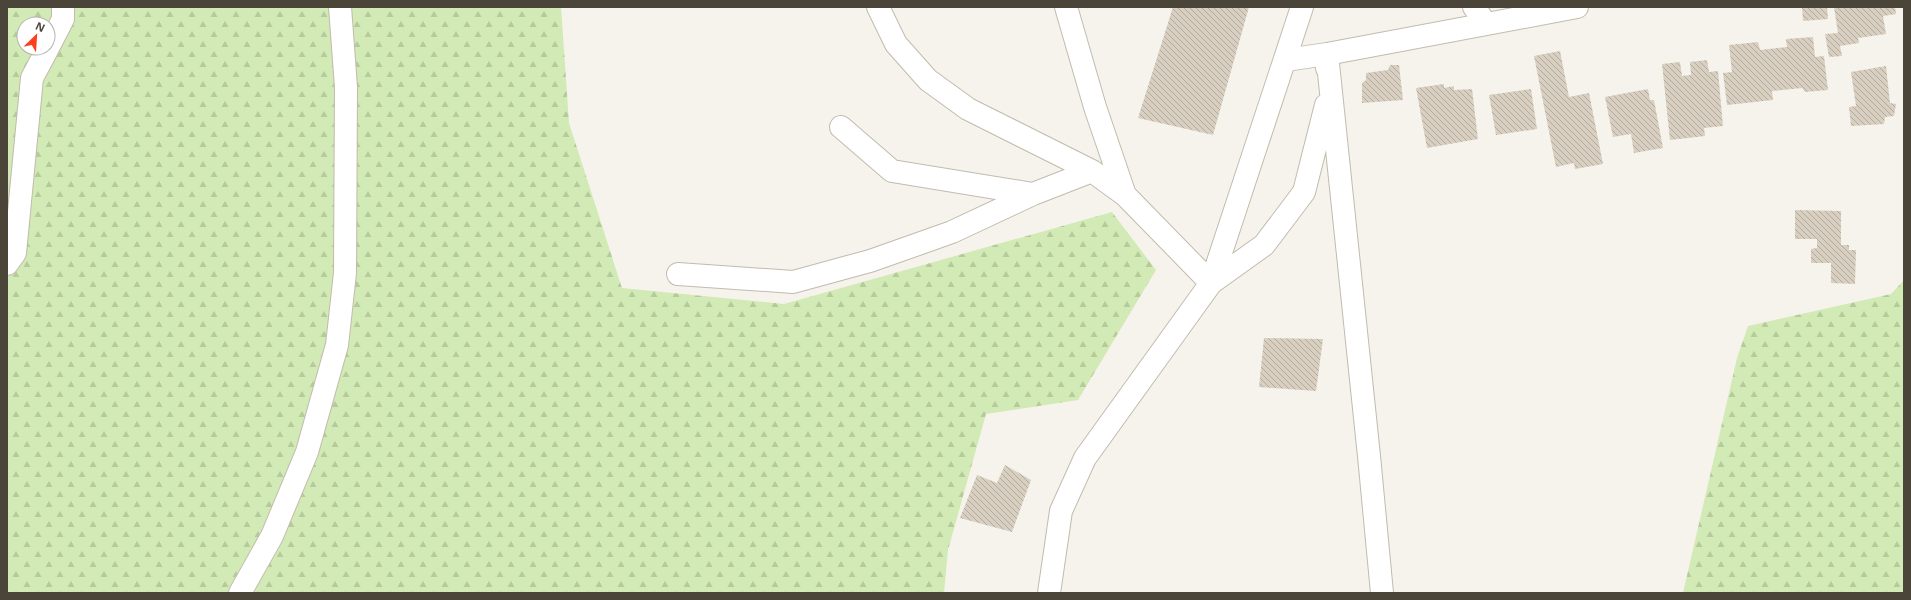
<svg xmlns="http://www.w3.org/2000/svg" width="1911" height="600" font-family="'Noto Sans',sans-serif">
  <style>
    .forest { fill: url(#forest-firs); fill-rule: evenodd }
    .building { fill: url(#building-back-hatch) }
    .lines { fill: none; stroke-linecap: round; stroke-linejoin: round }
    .minor-casing { stroke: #c2bbae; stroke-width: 24 }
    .minor { stroke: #fff; stroke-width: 22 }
  </style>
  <defs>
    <pattern id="forest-firs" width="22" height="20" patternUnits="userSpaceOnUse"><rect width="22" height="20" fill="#d2eab5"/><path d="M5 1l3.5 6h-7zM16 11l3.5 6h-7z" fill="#b6ca9c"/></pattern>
    <pattern id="building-back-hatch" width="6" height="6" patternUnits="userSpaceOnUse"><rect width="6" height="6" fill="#d8cfc1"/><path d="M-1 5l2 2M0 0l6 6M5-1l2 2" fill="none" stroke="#b1aa9e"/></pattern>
  </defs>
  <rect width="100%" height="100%" fill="#f6f3ec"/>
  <path class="forest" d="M7 7H561L569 123 622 288 784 304 1112 212 1156 270 1078 400 986 414 948 550 944 593H7ZM24 24H48V48H24Z
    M1904 280V593H1683L1737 358 1748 326 1891 294Z"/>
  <path class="building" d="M1173 7H1249L1213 135 1138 118Z
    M1802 7H1827L1828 19 1803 21Z
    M1834 7H1895L1896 14 1883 16 1886 34 1858 38 1859 43 1840 46 1842 56 1829 57 1825 34 1838 33Z
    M1813 37 1815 57 1824 56 1828 90 1805 92 1802 88 1772 91 1773 100 1727 105 1723 73 1732 72 1729 45 1758 42 1760 50 1787 47 1786 39Z
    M1560 51 1569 97 1589 93 1603 164 1575 169 1574 163 1556 167 1534 56Z
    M1707 60 1709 72 1718 71 1723 126 1704 128 1705 136 1670 140 1662 64 1680 62 1682 76 1691 75 1690 62Z
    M1390 65H1399L1403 100 1362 103V83L1366 80V73L1388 70Z
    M1886 66 1890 103 1896 104 1894 116 1885 117 1884 124 1851 126 1849 107 1856 106 1851 72Z
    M1444 84V88L1454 86V90L1472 89 1478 139 1427 148 1416 88Z
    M1531 89 1537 129 1496 135 1489 95Z
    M1648 89 1650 100H1654L1663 148 1634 153 1631 134 1613 137 1605 97Z
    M1795 210 1841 211V245H1849V250H1856L1855 284 1831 283V263H1811V249L1817 248V239H1795Z
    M1264 338 1323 339 1316 391 1259 387Z
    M1005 465 1031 480 1012 532 960 518 977 475 997 483Z"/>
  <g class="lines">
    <g class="minor-casing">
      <path id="minor" d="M878 7 896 44 928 80 968 109 1092 171 1125 195 1211 283 1264 245 1304 192 1326 105
        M1066 7 1095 107 1125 195
        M1474 7 1486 24
        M48 48 63 19V7
        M1286 60 1327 54V68
        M841 127 892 171 1033 194
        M7 264 15 253 32 78 48 48
        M678 274 793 282 870 261 952 232 1033 194 1092 171
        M240 593 272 536 307 452 337 345 345 273 346 87 340 7
        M1049 593 1061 511 1085 458 1211 283 1302 7
        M1382 593 1369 456 1327 54 1577 7"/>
    </g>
    <use href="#minor" class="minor"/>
  </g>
  <rect width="1911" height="600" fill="none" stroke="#4b4439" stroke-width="16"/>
  <g transform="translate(36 36) rotate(25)"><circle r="19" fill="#ffffff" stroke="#b7b4b0"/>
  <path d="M0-3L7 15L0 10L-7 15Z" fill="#fc3f1d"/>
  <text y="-6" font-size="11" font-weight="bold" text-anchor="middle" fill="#4b4439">N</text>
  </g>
</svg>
